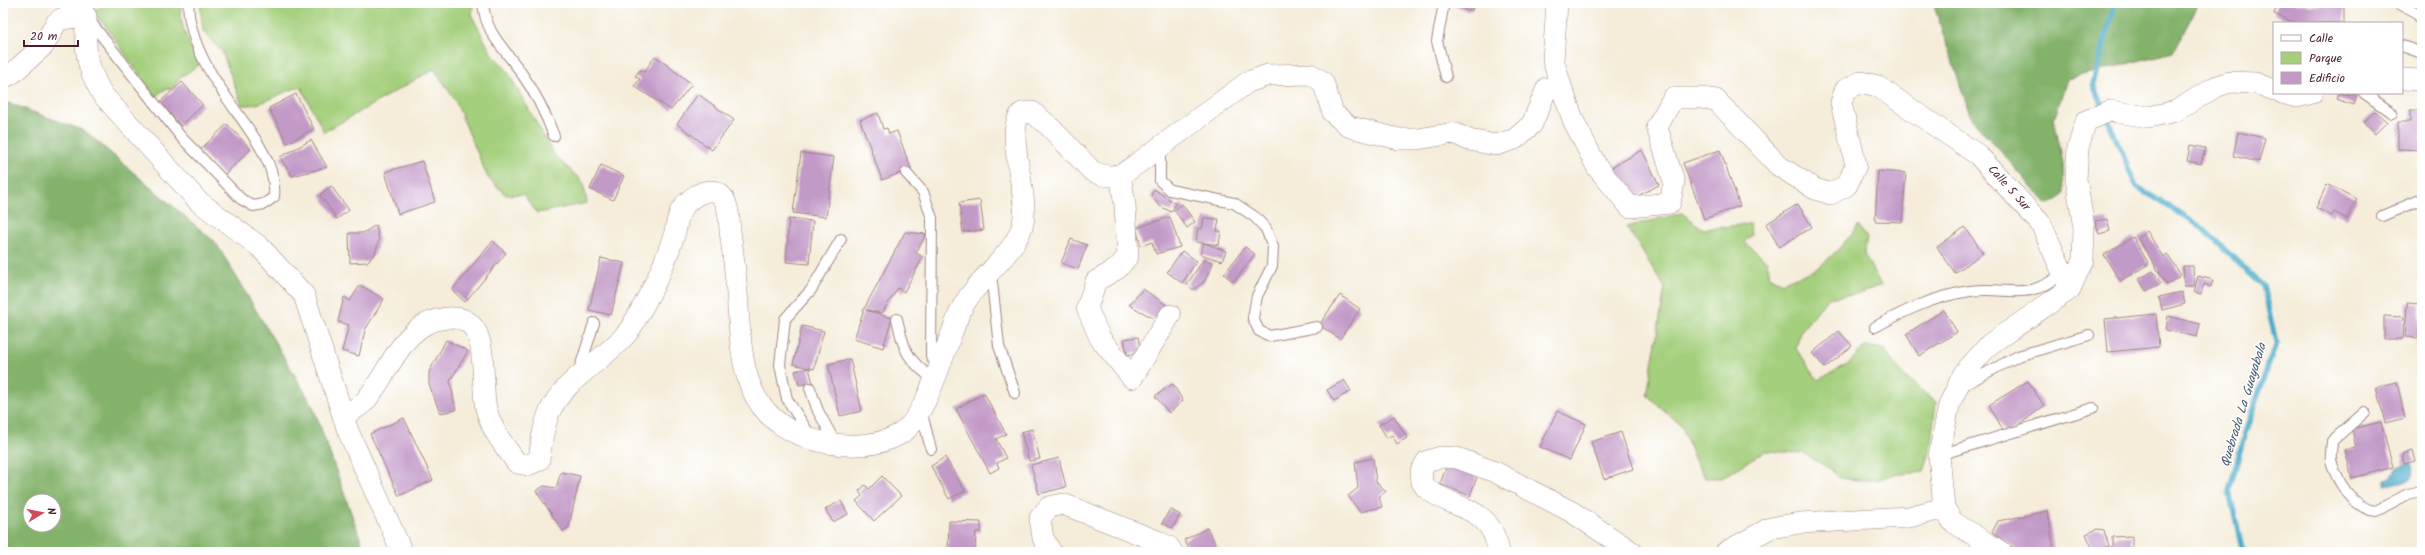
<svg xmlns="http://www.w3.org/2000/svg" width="2425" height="555" font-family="Kalam,sans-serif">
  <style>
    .green { fill: #a4cf7b; stroke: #777753 }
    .forest { fill: #83b26b; stroke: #66684b; fill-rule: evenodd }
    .water { fill: #4aabc9; stroke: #4a657a }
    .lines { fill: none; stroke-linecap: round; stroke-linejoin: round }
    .stream { stroke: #4aabc9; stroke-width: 5.5 }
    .building { fill: #c29ac8 }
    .lane-casing { stroke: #a08682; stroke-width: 12 }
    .street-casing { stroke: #a08682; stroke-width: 22 }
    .lane { stroke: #fff; stroke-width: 10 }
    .street { stroke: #fff; stroke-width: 21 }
    .labels { text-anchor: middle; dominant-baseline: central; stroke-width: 3; stroke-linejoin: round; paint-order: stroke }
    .street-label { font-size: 12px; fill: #4a1f2b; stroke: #fff }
    .water-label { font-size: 13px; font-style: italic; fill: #4a5e72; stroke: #fff }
  </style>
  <rect width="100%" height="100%" fill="#fff"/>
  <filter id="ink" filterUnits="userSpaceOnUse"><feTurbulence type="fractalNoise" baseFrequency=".025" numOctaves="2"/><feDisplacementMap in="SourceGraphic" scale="8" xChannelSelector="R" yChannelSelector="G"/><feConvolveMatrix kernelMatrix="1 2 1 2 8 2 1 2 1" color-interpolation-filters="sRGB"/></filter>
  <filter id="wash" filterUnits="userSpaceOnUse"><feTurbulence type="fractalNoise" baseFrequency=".012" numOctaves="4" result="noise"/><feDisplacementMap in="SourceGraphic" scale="16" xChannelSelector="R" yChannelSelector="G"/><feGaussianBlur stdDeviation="0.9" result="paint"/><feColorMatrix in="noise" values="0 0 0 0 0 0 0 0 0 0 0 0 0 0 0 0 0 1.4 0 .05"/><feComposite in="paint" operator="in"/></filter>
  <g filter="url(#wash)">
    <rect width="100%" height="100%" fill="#f5edda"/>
    <path class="green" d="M116 3H181C178 26 190 44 199 65L179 78 174 87 162 91 155 97 104 24 90 11Z
      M200 3H473L472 16 491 53 506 69 555 156 583 182 587 203 537 213 523 194 506 195 488 178 455 100 434 69 324 132 301 87C279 91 265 107 242 105L222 52 203 31Z
      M1682 213 1703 229 1750 224 1752 235 1744 242 1767 261 1770 277 1782 283C1792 278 1803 275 1814 270 1825 265 1851 236 1858 226L1867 238 1864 254 1881 285 1862 293 1828 298 1800 332 1796 349 1818 380 1848 364 1864 347 1883 348 1905 377 1936 402 1930 451 1924 472 1891 475 1877 480H1857L1840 478 1832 470 1803 453 1765 451 1721 478H1706L1695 461 1682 426 1647 395 1665 288 1627 227Z"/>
    <path class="forest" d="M1933 3H2199L2173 52 2067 79 2054 120 2063 162 2064 193 2059 199 2047 204 1971 118Z
      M3 101 85 131 216 243 313 406 365 552H3ZM30 501H54V525H30Z"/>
    <path class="water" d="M2412 463C2420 482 2399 483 2385 486V480L2390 479 2397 467Z"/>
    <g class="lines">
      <path class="stream" d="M2103 109 2093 84 2115 3
        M2107 117 2136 186 2201 227 2263 286 2276 342 2245 433 2229 491 2243 552"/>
    </g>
    <g id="blocks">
      <path class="building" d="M1451 3H1475L1472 10 1467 11Z
        M2278 3 2344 6V23H2296L2274 14Z
        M655 56 692 84 671 110 634 86 640 79 635 76 640 70 644 72Z
        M182 82 203 105 181 126 160 102Z
        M2338 93 2357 95 2354 105 2336 99Z
        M296 94 314 129 287 143 269 108Z
        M698 94 734 120 712 150 677 124Z
        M2410 110H2422V150L2398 149V122H2410Z
        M2375 111 2387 122 2375 134 2364 122Z
        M878 113 883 129 887 128 889 134 897 131 911 169 882 180 860 120Z
        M227 124 251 149 224 175 200 150Z
        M2238 132 2265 138 2259 162 2233 156Z
        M311 140 327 167 292 176 280 157Z
        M2190 145 2205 148 2201 164 2187 161Z
        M1642 150 1659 185 1630 200 1611 168Z
        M1720 150 1740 206 1704 219 1683 163Z
        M801 153 834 157 826 217 793 213Z
        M422 161 435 202 398 214 385 172Z
        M601 165 624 176 613 200 590 189Z
        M1878 171 1906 173 1902 222 1875 221Z
        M2327 184 2357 199 2347 219 2334 212 2332 216 2316 208Z
        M331 186 349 210 337 219 320 195Z
        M1154 189 1176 204 1171 212 1160 206 1151 196Z
        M980 200 984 230 963 232 959 203Z
        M1182 204 1195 222 1187 228 1174 210Z
        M1798 204 1812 227 1779 247 1766 224Z
        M1170 217 1180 247 1156 254 1152 242 1141 246 1136 228Z
        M1204 218 1219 219 1217 231H1221L1219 245 1196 242 1198 228 1202 229Z
        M789 219 813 221 809 264 786 262Z
        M2107 219 2110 231 2099 234 2095 221Z
        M376 225 379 240 375 254 367 262 350 263 349 233H363Z
        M1965 227 1983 253 1955 273 1937 247Z
        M2147 231 2163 257 2167 254 2181 275 2167 285 2138 238Z
        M905 232 926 234 916 253 923 257 904 292 898 288 882 313 866 310 892 318 883 348 854 339 864 309Z
        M2133 237 2149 264 2120 281 2104 255Z
        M1071 239 1087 245 1078 269 1061 263Z
        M493 241 506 253 465 302 452 290Z
        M1204 243 1226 251 1222 261 1200 254Z
        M1245 247 1255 254 1234 282 1224 274Z
        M1182 251 1197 261 1182 283 1167 272Z
        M601 258 624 263 611 315 589 310Z
        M1204 259 1213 263 1204 282 1193 290 1187 284Z
        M2183 266H2193L2194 286H2184Z
        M2153 271 2161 283 2146 291 2139 279Z
        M2198 276 2213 280 2211 287 2204 284 2201 294 2194 292Z
        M360 285 384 299 365 330 359 356 342 351 349 325 338 322 344 297 350 301Z
        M1143 289 1168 306 1157 320 1129 305Z
        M2182 292 2185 304 2162 310 2159 297Z
        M1340 295 1360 309 1340 339 1319 325Z
        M2407 303 2420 304 2419 338 2405 337Z
        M1944 310 1957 332 1919 356 1906 334Z
        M2156 314 2159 347 2108 352 2105 319Z
        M2168 316 2200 324 2197 337 2166 330Z
        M2384 316 2404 317 2403 339H2384Z
        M802 326 824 331 814 369 809 368 813 383 799 385 795 371 809 368 793 364Z
        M1839 331 1852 346 1825 368 1812 353Z
        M1138 337 1141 352 1127 355 1124 339Z
        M446 340 468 351 450 381 456 410 440 413 429 384V372Z
        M850 359 862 411 840 416 828 364Z
        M1344 380 1351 391 1334 401 1327 390Z
        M2028 381 2044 406 2006 435 1989 405Z
        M2397 382 2405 418 2385 423 2376 387Z
        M1173 384 1183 401 1169 413 1155 396Z
        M984 393 1006 434 996 439 1006 458 997 463 999 468 990 473 956 409Z
        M1557 411 1586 424 1570 460 1540 447Z
        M1394 416 1407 438 1397 444 1392 435 1387 438 1379 425Z
        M404 418 433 480 399 496 370 434Z
        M2381 422 2393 467 2352 478 2345 450 2356 448 2352 429Z
        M1032 429 1040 459 1029 461 1021 432Z
        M1621 432 1633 469 1604 479 1591 442Z
        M2412 451 2415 461 2404 464 2402 454Z
        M945 457 965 491 949 499 931 466Z
        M1059 458 1066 487 1039 494 1031 465Z
        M1373 458 1376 482 1386 491 1379 497 1382 507 1360 512 1348 496 1358 488 1355 462Z
        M1448 462 1478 474 1470 496 1440 484Z
        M561 472 580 476 569 527 563 531 536 491 544 486 556 488Z
        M882 476 901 496 874 521 856 501 862 496 859 491 865 485 869 489Z
        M841 501 848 514 833 522 825 509Z
        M1170 509 1180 515 1172 528 1162 523Z
        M2048 511 2054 552H2019L1992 532 1998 521Z
        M949 521 981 522V532H976L975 552 948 551Z
        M1207 528 1220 552H1191L1184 540Z
        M2097 529 2104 530 2109 546 2094 552 2086 534Z
        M2132 536V548L2128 549 2130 552H2102L2112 546V537Z"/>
    </g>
  </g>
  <g filter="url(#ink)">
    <use href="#blocks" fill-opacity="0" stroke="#a08682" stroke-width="1"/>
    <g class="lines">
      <g class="lane-casing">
        <path id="lane" d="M81 3 86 16 181 137 241 199 253 206 264 204 274 197C278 160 244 125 225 95 211 75 198 53 192 30 190 20 187 13 189 3
          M483 3C486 36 505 48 522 74 536 94 546 114 554 136
          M1444 3 1437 41 1446 77
          M2398 3 2415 12 2422 20
          M2402 46 2422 53
          M2364 93 2392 113
          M1160 147V181L1170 190 1234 203 1255 217 1266 229 1273 247 1272 266 1257 296 1253 318 1259 331 1270 336 1317 327
          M906 173 923 192 932 218 931 356 938 367
          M2382 216 2422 199
          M991 273 999 346 1015 393
          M897 319C904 350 906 359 933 379
          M1875 327C1906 310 1935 296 1970 291 2010 286 2026 303 2063 273
          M579 371 594 323
          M1960 387 2018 356 2089 335
          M810 388 818 411 836 444
          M921 410 931 449
          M2365 412 2332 441C2332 447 2330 455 2331 460 2336 481 2354 509 2376 511L2408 494 2422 491
          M810 435 787 399 780 365 785 319 811 290 841 239
          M1939 455 2093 408"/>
      </g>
      <g class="street-casing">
        <path id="street" d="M1557 3 1553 60 1561 86 1574 122 1597 167 1630 207 1670 203 1674 182 1657 127 1673 98H1701L1716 100 1779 166 1815 189 1831 194 1847 185 1856 165 1841 103 1845 90 1861 82 1877 86 1978 155 2041 224 2070 289 1990 344 1964 373 1949 405 1939 455 1944 508 1953 522 2001 552
          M3 78 14 72 44 45 56 23 61 19 86 16C85 49 85 64 102 94L198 201 260 247 304 295 348 431 402 552
          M2402 79 2422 80
          M2282 93 2297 97 2312 93
          M1120 175 1125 205 1128 256 1117 269 1096 281 1087 308 1100 338 1132 378 1170 315
          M2070 289 2083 260 2084 228 2076 179 2078 148 2086 121 2110 111 2149 117 2176 111 2215 87 2230 82 2255 83 2274 90
          M343 415C350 411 359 408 364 402 391 373 401 321 448 318 494 314 479 380 486 408 491 430 504 445 517 463L528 465 539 460C541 444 543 428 549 413 565 378 604 361 628 332 635 322 641 310 647 299 658 279 667 257 674 235 677 227 677 215 682 209 691 195 715 181 725 201 730 212 729 227 731 238 734 262 737 285 738 308 742 367 745 418 811 439 837 447 875 449 900 434 928 418 946 341 961 310 977 277 1016 255 1023 223 1030 195 1003 131 1022 113L1032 112 1048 125 1092 171C1104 177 1114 178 1126 172L1248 82 1268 75 1310 74 1323 82 1333 113 1350 127 1399 139H1418L1454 133 1469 140 1496 145 1515 139 1532 124 1547 88 1561 86
          M1051 552 1043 538 1040 518 1049 507 1063 504 1157 541 1169 547 1172 552
          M1499 552C1490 503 1457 513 1426 488L1422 482 1421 471 1427 461 1441 457 1457 458 1495 472 1572 512 1632 552
          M1726 552 1770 528 1800 523 1909 517 1944 508"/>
      </g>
      <use href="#lane" class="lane"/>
      <use href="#street" class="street"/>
    </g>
  </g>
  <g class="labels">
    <g class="street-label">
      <text transform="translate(2009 188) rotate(48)">Calle 5 Sur</text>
    </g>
    <g class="water-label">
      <text transform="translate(2244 405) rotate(-73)">Quebrada La Guayabala</text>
    </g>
  </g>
  <rect width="2425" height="555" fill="none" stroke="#fff" stroke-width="16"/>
  <rect x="2273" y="22" width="130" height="72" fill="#ffffff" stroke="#b7a5aa"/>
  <rect x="2281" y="35" width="20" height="6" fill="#ffffff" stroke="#b7a5aa"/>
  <text x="2309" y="42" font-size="12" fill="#4a1f2b">Calle</text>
  <rect x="2281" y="52" width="20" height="12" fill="#a4cf7b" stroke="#b7a5aa"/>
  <text x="2309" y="62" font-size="12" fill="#4a1f2b">Parque</text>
  <rect x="2281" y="72" width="20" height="12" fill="#c29ac8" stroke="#b7a5aa"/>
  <text x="2309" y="82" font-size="12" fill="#4a1f2b">Edificio</text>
  <g transform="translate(42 513) rotate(80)"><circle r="19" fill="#ffffff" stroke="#b7a5aa"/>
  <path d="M0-3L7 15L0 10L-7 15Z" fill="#d1495b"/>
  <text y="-6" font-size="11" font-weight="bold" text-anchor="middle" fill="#4a1f2b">N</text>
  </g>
  <path d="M24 40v6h54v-6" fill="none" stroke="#4a1f2b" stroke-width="2"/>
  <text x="30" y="40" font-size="12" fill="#4a1f2b" stroke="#ffffff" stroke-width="3" paint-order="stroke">20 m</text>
</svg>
